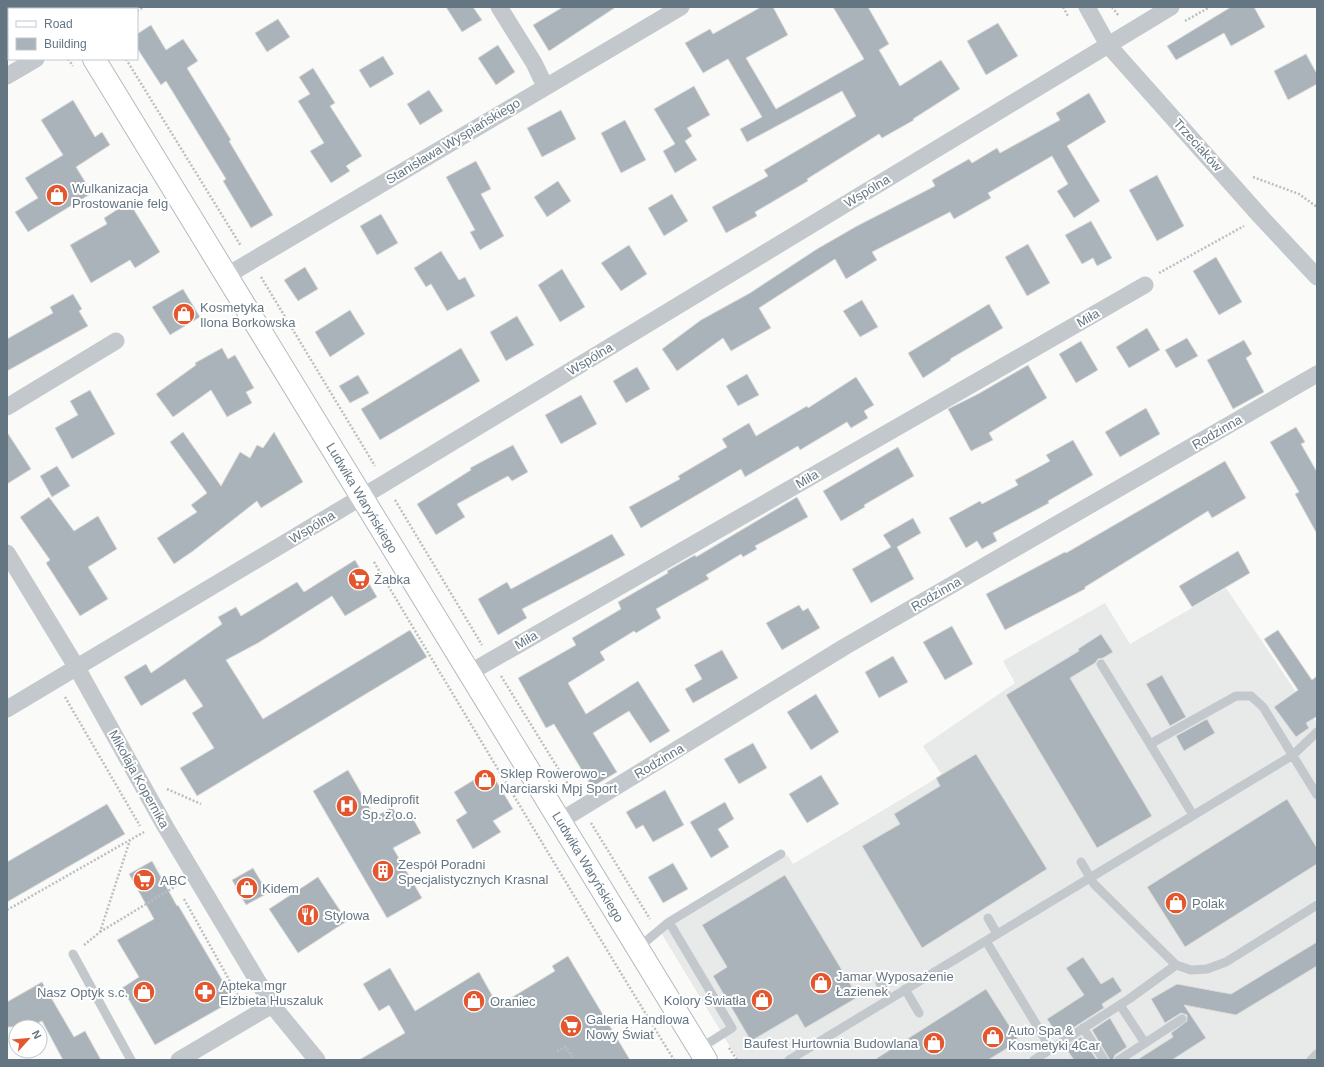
<svg xmlns="http://www.w3.org/2000/svg" width="1324" height="1067" font-family="Helvetica,sans-serif">
  <style>
    .built { fill: #e8e9e9 }
    .building { fill: #aab3b9; stroke: #dcdcda }
    .lines { fill: none; stroke-linecap: round; stroke-linejoin: round }
    .secondary-casing { stroke: #b3babf; stroke-width: 24 }
    .path { stroke: #bbbfc2; stroke-width: 2.5; stroke-dasharray: 2 2; stroke-linecap: butt }
    .service { stroke: #c3c8cc; stroke-width: 9 }
    .minor { stroke: #c3c8cc; stroke-width: 17 }
    .secondary { stroke: #fff; stroke-width: 22 }
    .labels { text-anchor: middle; dominant-baseline: central; stroke-width: 4; stroke-linejoin: round; paint-order: stroke }
    .street-label { font-size: 13px; fill: #657683; stroke: #fff }
    .poi-label { font-size: 13px; fill: #657683; stroke: #fff; text-anchor: start }
  </style>
  <rect width="100%" height="100%" fill="#fafaf8"/>
  <path class="built" d="M1226 588 1317 723V1060H738L660 931 787 855 793 864 942 775 923 746 1015 683 1003 661 1105 603 1130 644Z"/>
  <path class="building" d="M446 7H473L482 20 462 32Z
    M563 7H616L549 51 533 25Z
    M761 7H773L788 35 746 58 776 109 864 59 833 7H868L889 44 879 50 900 86 941 60 960 89 913 119 914 120 882 138 879 134 807 179 808 181 755 212 757 216 726 233 712 207 768 176 764 170 856 116 842 91 747 142 740 129 762 117 728 59 703 73 685 43 710 29 713 34Z
    M1231 7H1254L1265 27 1231 46 1224 33 1176 60 1167 46Z
    M278 19 290 37 267 52 255 33Z
    M998 23 1018 56 986 75 967 41Z
    M151 25 166 50 183 39 198 61 187 68 231 140 229 141 273 215 251 228 223 181 226 179 166 81 161 85 137 48V34Z
    M498 45 515 72 496 85 478 58Z
    M1306 54 1317 74V84L1288 100 1274 71Z
    M383 56 394 74 370 88 359 70Z
    M313 68 335 103 330 106 362 156 346 166 350 171 331 183 310 151 324 143 298 101 310 94 299 77Z
    M694 86 710 115 687 128 692 136 685 141 697 160 675 173 663 151 675 144 654 109Z
    M429 90 443 111 420 125 407 104Z
    M1089 93 1106 122 1067 146 1100 201 1074 218 1057 191 1068 184 1052 156 988 193 991 198 954 219 950 212 872 252 877 260 846 279 835 259 759 308 771 328 731 351 723 338 677 371 662 349 701 320 750 293 817 249 857 226 935 186 932 180 969 159 972 163 997 148 1000 153 1060 120 1056 113Z
    M73 100 95 137 102 132 110 145 76 167 92 193 28 232 15 212 38 198 25 178 63 155 41 120Z
    M561 110 576 139 542 157 527 128Z
    M625 120 646 160 621 173 601 133Z
    M476 161 491 189 481 194 504 236 480 250 470 232 475 230 446 177Z
    M1157 175 1184 226 1157 241 1129 190Z
    M558 181 571 201 547 217 534 197Z
    M672 194 688 221 664 236 648 208Z
    M129 202 160 252 135 268 130 260 91 283 70 245 107 224 104 218Z
    M381 214 398 243 377 255 360 226Z
    M1091 221 1112 258 1097 266 1093 258 1082 264 1065 235Z
    M1028 244 1050 283 1027 296 1005 257Z
    M629 245 647 274 621 291 601 263Z
    M441 251 459 280 465 277 475 296 447 311 431 284 426 287 414 268Z
    M1216 257 1242 302 1219 315 1193 271Z
    M305 267 318 289 298 301 284 280Z
    M562 269 585 307 560 322 538 285Z
    M183 289 200 317 170 335 152 307Z
    M73 294 82 309 79 311 88 326 7 371V339L53 313 50 307Z
    M862 300 878 327 860 337 843 311Z
    M989 304 1003 328 950 359 951 360 923 378 908 353Z
    M350 310 365 334 330 357 315 332Z
    M517 316 534 345 506 361 490 332Z
    M1147 328 1160 350 1129 368 1116 347Z
    M1187 338 1198 356 1176 368 1165 350Z
    M1244 340 1252 354 1246 358 1264 392 1233 409 1207 360Z
    M1081 341 1098 370 1076 383 1059 354Z
    M222 348 228 359 235 355 254 388 246 392 252 403 227 417 211 390 173 417 156 394 196 365 195 363Z
    M461 348 480 381 380 440 361 409Z
    M1028 365 1047 398 989 433 993 440 971 451 948 409 978 394Z
    M637 367 650 389 626 403 613 381Z
    M747 374 759 395 738 406 726 386Z
    M358 375 369 393 350 403 339 386Z
    M856 377 874 405 864 411 868 418 851 428 847 422 800 450 798 446 745 477 741 469 641 528 629 507 680 479 678 476 727 447 722 439 749 423 756 436 807 406 808 408Z
    M90 390 115 434 72 459 55 428 78 415 70 401Z
    M581 395 597 424 561 444 545 415Z
    M1146 408 1160 434 1120 457 1105 432Z
    M1296 427 1305 442 1301 444 1317 472V534L1295 494 1299 492 1270 442Z
    M7 432 31 469 7 484Z
    M183 432 221 486 240 452 250 458 257 445 263 448 274 432 303 482 261 508 257 501 193 551 174 564 157 538 197 512 191 505 207 493 170 442Z
    M1073 440 1093 475 1048 501 1049 503 993 533 997 541 982 549 977 541 966 548 949 518 980 501 982 504 1018 485 1015 480 1050 461 1046 455Z
    M513 445 528 472 512 481 508 476 457 504 465 517 436 535 417 504 471 470 470 468Z
    M898 447 914 476 864 505 865 507 841 521 823 491Z
    M1225 461 1246 498 1212 518 1208 511 1085 587V589L1005 630 986 594 1065 552 1066 553Z
    M57 466 70 486 52 497 40 476Z
    M49 497 74 531 98 516 117 549 88 567 108 599 80 616 46 563 50 560 20 517Z
    M797 497 808 517 755 546 757 549 743 557 741 554 706 575 709 579 656 609 661 618 636 633 634 631 600 652 605 660 568 683 586 714 638 681 670 731 650 743 629 711 593 733 617 772 592 787 554 724 546 728 518 678 576 645 572 638 621 609 618 602 668 573 667 571 695 555 696 557Z
    M913 518 921 533 897 547 914 579 871 603 852 569 891 547 883 535Z
    M612 534 625 555 522 609 527 618 498 635 478 599 507 582 511 589Z
    M1238 551 1250 573 1192 607 1179 586Z
    M355 560 377 597 345 616 332 596 258 643 226 660 263 719 410 630 427 657 197 796 180 768 214 748 192 713 203 706 185 679 141 706 124 677 146 664 151 673 222 624 218 617 236 607 241 616 297 582 304 592Z
    M799 605 803 611 808 608 820 628 782 650 766 623Z
    M952 626 973 664 945 680 923 642Z
    M1278 630 1312 680 1317 676V719L1316 717 1306 723 1309 728 1296 737 1274 707 1298 690 1264 639Z
    M1101 634 1113 652 1103 658 1098 659 1095 663 1070 678 1152 816 1097 848 1006 695 1079 651 1078 649Z
    M722 650 738 678 693 703 685 689 702 679 694 665Z
    M893 656 908 682 879 698 865 672Z
    M1162 675 1186 717 1170 726 1146 684Z
    M816 694 839 732 811 750 787 712Z
    M1207 719 1215 733 1184 751 1176 736Z
    M753 743 767 768 739 784 724 759Z
    M976 754 1047 869 922 948 862 846 900 824 894 814 940 786 936 778Z
    M348 770 375 817 392 807 400 819 410 813 421 833 393 848 422 898 387 918 313 791Z
    M487 772 492 781 495 779 513 809 493 821 501 832 473 849 456 820 467 813 454 792Z
    M821 775 839 804 807 823 789 794Z
    M665 790 684 825 653 842 643 825 636 829 626 812Z
    M1287 799 1317 848V864L1185 947 1147 887Z
    M725 802 734 819 718 829 729 847 711 858 690 822Z
    M107 804 125 834 7 902V862Z
    M152 861 177 906 178 905 234 1000 155 1045 122 988 139 977 117 940 154 919 129 874Z
    M673 863 688 889 663 903 648 877Z
    M253 868 268 893 246 905 232 880Z
    M785 875 858 997 805 1028 797 1014 751 1041 713 976 727 967 702 925Z
    M318 877 347 921 298 953 269 909Z
    M1317 942V966L1236 1015 1184 1005 1206 1038 1172 1060H1137L1173 1037 1171 1033 1187 1021V1015L1181 1013 1165 1023 1151 999 1177 984 1231 994Z
    M568 956 630 1060H359L405 1033 389 1005 379 1011 363 984 390 968 415 1011 479 972 498 1006 555 971 552 966Z
    M1083 957 1101 984 1113 977 1122 991 1102 1004 1104 1008 1059 1037 1047 1019 1084 995 1066 968Z
    M42 982 74 1037 85 1031 101 1060H63L42 1021 30 1027H7V1002Z
    M986 989 1019 1041 988 1060H874Z
    M1110 1018 1127 1047 1115 1055 1113 1060H1110L1092 1030Z
    M1081 1037 1097 1060H1074L1065 1047Z"/>
  <g class="lines">
    <g class="secondary-casing">
      <path id="secondary" d="M62 7 63 9
        M94 59 706 1060"/>
    </g>
    <path class="path" d="M35 7 36 9
      M1063 7 1068 16
      M1112 7 1119 16
      M137 11 144 7
      M1185 21 1210 7
      M68 59 73 66
      M126 59 241 246
      M1253 177 1299 194 1317 207
      M1159 273 1244 226
      M261 277 375 466
      M395 500 482 645
      M374 562C473 728 573 895 674 1060
      M501 676 572 791
      M65 697 140 826
      M167 789 201 804
      M591 823 650 919
      M184 899 241 1001
      M7 910 144 832
      M100 932 176 886
      M84 945 100 932 130 840
      M729 1048 737 1060
      M557 1051 566 1047 573 1058"/>
    <path class="service" d="M1101 664 1150 744
      M1193 815 1150 744 1236 696H1251L1263 707 1317 795
      M988 918 997 934
      M669 922 732 1028 699 1049
      M986 941 1051 1049 1129 999 1176 965 1094 884 1081 862
      M638 948 669 922 781 854
      M73 954 131 1060
      M1176 965 1191 970 1207 969 1226 962 1317 905
      M880 983 889 999
      M905 989 919 1013
      M1120 1005 1145 1043
      M1083 1028 1104 1060
      M789 1060 1293 755 1317 732
      M1034 1060 1051 1049
      M1119 1060 1182 1019
      M1311 1060 1317 1054"/>
    <path class="minor" d="M499 7 534 63 545 86
      M1087 7 1108 45 1261 217 1317 277
      M78 9 82 7
      M7 76 36 59
      M226 276 681 7
      M7 407 116 341
      M7 553 77 668 165 826 272 1005 317 1060
      M469 673 1145 285
      M7 709 385 483 1171 7
      M560 821 846 646 1317 374
      M179 1060 272 1005"/>
    <use href="#secondary" class="secondary"/>
  </g>
  <defs>
    <g id="shop-disc" transform="scale(1.15)"><circle r="9.5" fill="#e4572e" stroke="#fff"/><path d="M-5-2.5h2.3a2.7 3.5 0 0 1 5.4 0H5L5.5 6h-11ZM-1.5-2.5h3a1.5 2.3 0 0 0-3 0Z" fill="#fff"/></g>
    <g id="supermarket-disc" transform="scale(1.15)"><circle r="9.5" fill="#e4572e" stroke="#fff"/><path d="M-6-5.5h2.5l.6 2H6L4.5 2H-2.5L-4.4-4H-6ZM-1.5 3.2a1.3 1.3 0 1 0 .1 0ZM3 3.2a1.3 1.3 0 1 0 .1 0Z" fill="#fff"/></g>
    <g id="hospital-disc" transform="scale(1.15)"><circle r="9.5" fill="#e4572e" stroke="#fff"/><path d="M-5-5h3v3.5h4V-5h3V5h-3V1.5h-4V5h-3Z" fill="#fff"/></g>
    <g id="building-disc" transform="scale(1.15)"><circle r="9.5" fill="#e4572e" stroke="#fff"/><path d="M-4-6H4V6H1V3H-1V6H-4ZM-2.5-4.3h1.7v1.8h-1.7ZM.8-4.3h1.7v1.8H.8ZM-2.5-1h1.7V.8h-1.7ZM.8-1h1.7V.8H.8Z" fill="#fff"/></g>
    <g id="restaurant-disc" transform="scale(1.15)"><circle r="9.5" fill="#e4572e" stroke="#fff"/><path d="M-5-6h1v4h1v-4h1v4h1v-4h1v5L-1.5 .5V6h-2V.5L-5-1ZM5-6V6H3V1.5H1.5Q1.5-4 5-6Z" fill="#fff"/></g>
    <g id="pharmacy-disc" transform="scale(1.15)"><circle r="9.5" fill="#e4572e" stroke="#fff"/><path d="M-2-6h4v4h4v4h-4v4h-4v-4h-4v-4h4Z" fill="#fff"/></g>
  </defs>
  <g fill-rule="evenodd">
    <use href="#shop-disc" x="57" y="195"/>
    <use href="#shop-disc" x="184" y="314"/>
    <use href="#supermarket-disc" x="359" y="579"/>
    <use href="#shop-disc" x="485" y="780"/>
    <use href="#hospital-disc" x="347" y="806"/>
    <use href="#building-disc" x="383" y="871"/>
    <use href="#supermarket-disc" x="144" y="880"/>
    <use href="#shop-disc" x="247" y="888"/>
    <use href="#shop-disc" x="1176" y="903"/>
    <use href="#restaurant-disc" x="308" y="915"/>
    <use href="#shop-disc" x="821" y="983"/>
    <use href="#shop-disc" x="144" y="992"/>
    <use href="#pharmacy-disc" x="205" y="992"/>
    <use href="#shop-disc" x="762" y="1000"/>
    <use href="#shop-disc" x="474" y="1001"/>
    <use href="#supermarket-disc" x="571" y="1026"/>
    <use href="#shop-disc" x="993" y="1037"/>
    <use href="#shop-disc" x="934" y="1043"/>
  </g>
  <g class="labels">
    <g class="street-label">
      <text transform="translate(453 141) rotate(-31)">Stanisława Wyspiańskiego</text>
      <text transform="translate(1198 145) rotate(48)">Trzeciaków</text>
      <text transform="translate(867 191) rotate(-31)">Wspólna</text>
      <text transform="translate(1088 318) rotate(-30)">Miła</text>
      <text transform="translate(590 359) rotate(-31)">Wspólna</text>
      <text transform="translate(1217 432) rotate(-30)">Rodzinna</text>
      <text transform="translate(807 479) rotate(-30)">Miła</text>
      <text transform="translate(362 498) rotate(59)">Ludwika Waryńskiego</text>
      <text transform="translate(312 527) rotate(-31)">Wspólna</text>
      <text transform="translate(936 594) rotate(-30)">Rodzinna</text>
      <text transform="translate(526 640) rotate(-30)">Miła</text>
      <text transform="translate(659 761) rotate(-31)">Rodzinna</text>
      <text transform="translate(139 779) rotate(61)">Mikołaja Kopernika</text>
      <text transform="translate(588 867) rotate(59)">Ludwika Waryńskiego</text>
    </g>
    <g class="poi-label">
      <text x="72" y="188">Wulkanizacja<tspan x="72" dy="15">Prostowanie felg</tspan></text>
      <text x="200" y="307">Kosmetyka<tspan x="200" dy="15">Ilona Borkowska</tspan></text>
      <text x="374" y="579">Żabka</text>
      <text x="500" y="773">Sklep Rowerowo -<tspan x="500" dy="15">Narciarski Mpj Sport</tspan></text>
      <text x="362" y="799">Mediprofit<tspan x="362" dy="15">Sp. z o.o.</tspan></text>
      <text x="398" y="864">Zespół Poradni<tspan x="398" dy="15">Specjalistycznych Krasnal</tspan></text>
      <text x="160" y="880">ABC</text>
      <text x="262" y="888">Kidem</text>
      <text x="1192" y="903">Polak</text>
      <text x="324" y="915">Stylowa</text>
      <text x="836" y="976">Jamar Wyposażenie<tspan x="836" dy="15">Łazienek</tspan></text>
      <text x="220" y="985">Apteka mgr<tspan x="220" dy="15">Elżbieta Huszaluk</tspan></text>
      <text x="128" y="992" text-anchor="end">Nasz Optyk s.c.</text>
      <text x="746" y="1000" text-anchor="end">Kolory Światła</text>
      <text x="490" y="1001">Oraniec</text>
      <text x="586" y="1019">Galeria Handlowa<tspan x="586" dy="15">Nowy Świat</tspan></text>
      <text x="1008" y="1030">Auto Spa &amp;<tspan x="1008" dy="15">Kosmetyki 4Car</tspan></text>
      <text x="918" y="1043" text-anchor="end">Baufest Hurtownia Budowlana</text>
    </g>
  </g>
  <rect width="1324" height="1067" fill="none" stroke="#657683" stroke-width="16"/>
  <rect x="8" y="8" width="130" height="52" fill="#ffffff" stroke="#c1c8cd"/>
  <rect x="16" y="21" width="20" height="6" fill="#ffffff" stroke="#c1c8cd"/>
  <text x="44" y="28" font-size="12" fill="#657683">Road</text>
  <rect x="16" y="38" width="20" height="12" fill="#aab3b9" stroke="#c1c8cd"/>
  <text x="44" y="48" font-size="12" fill="#657683">Building</text>
  <g transform="translate(28 1039) rotate(63)"><circle r="19" fill="#ffffff" stroke="#c1c8cd"/>
  <path d="M0-3L7 15L0 10L-7 15Z" fill="#e4572e"/>
  <text y="-6" font-size="11" font-weight="bold" text-anchor="middle" fill="#657683">N</text>
  </g>
</svg>
